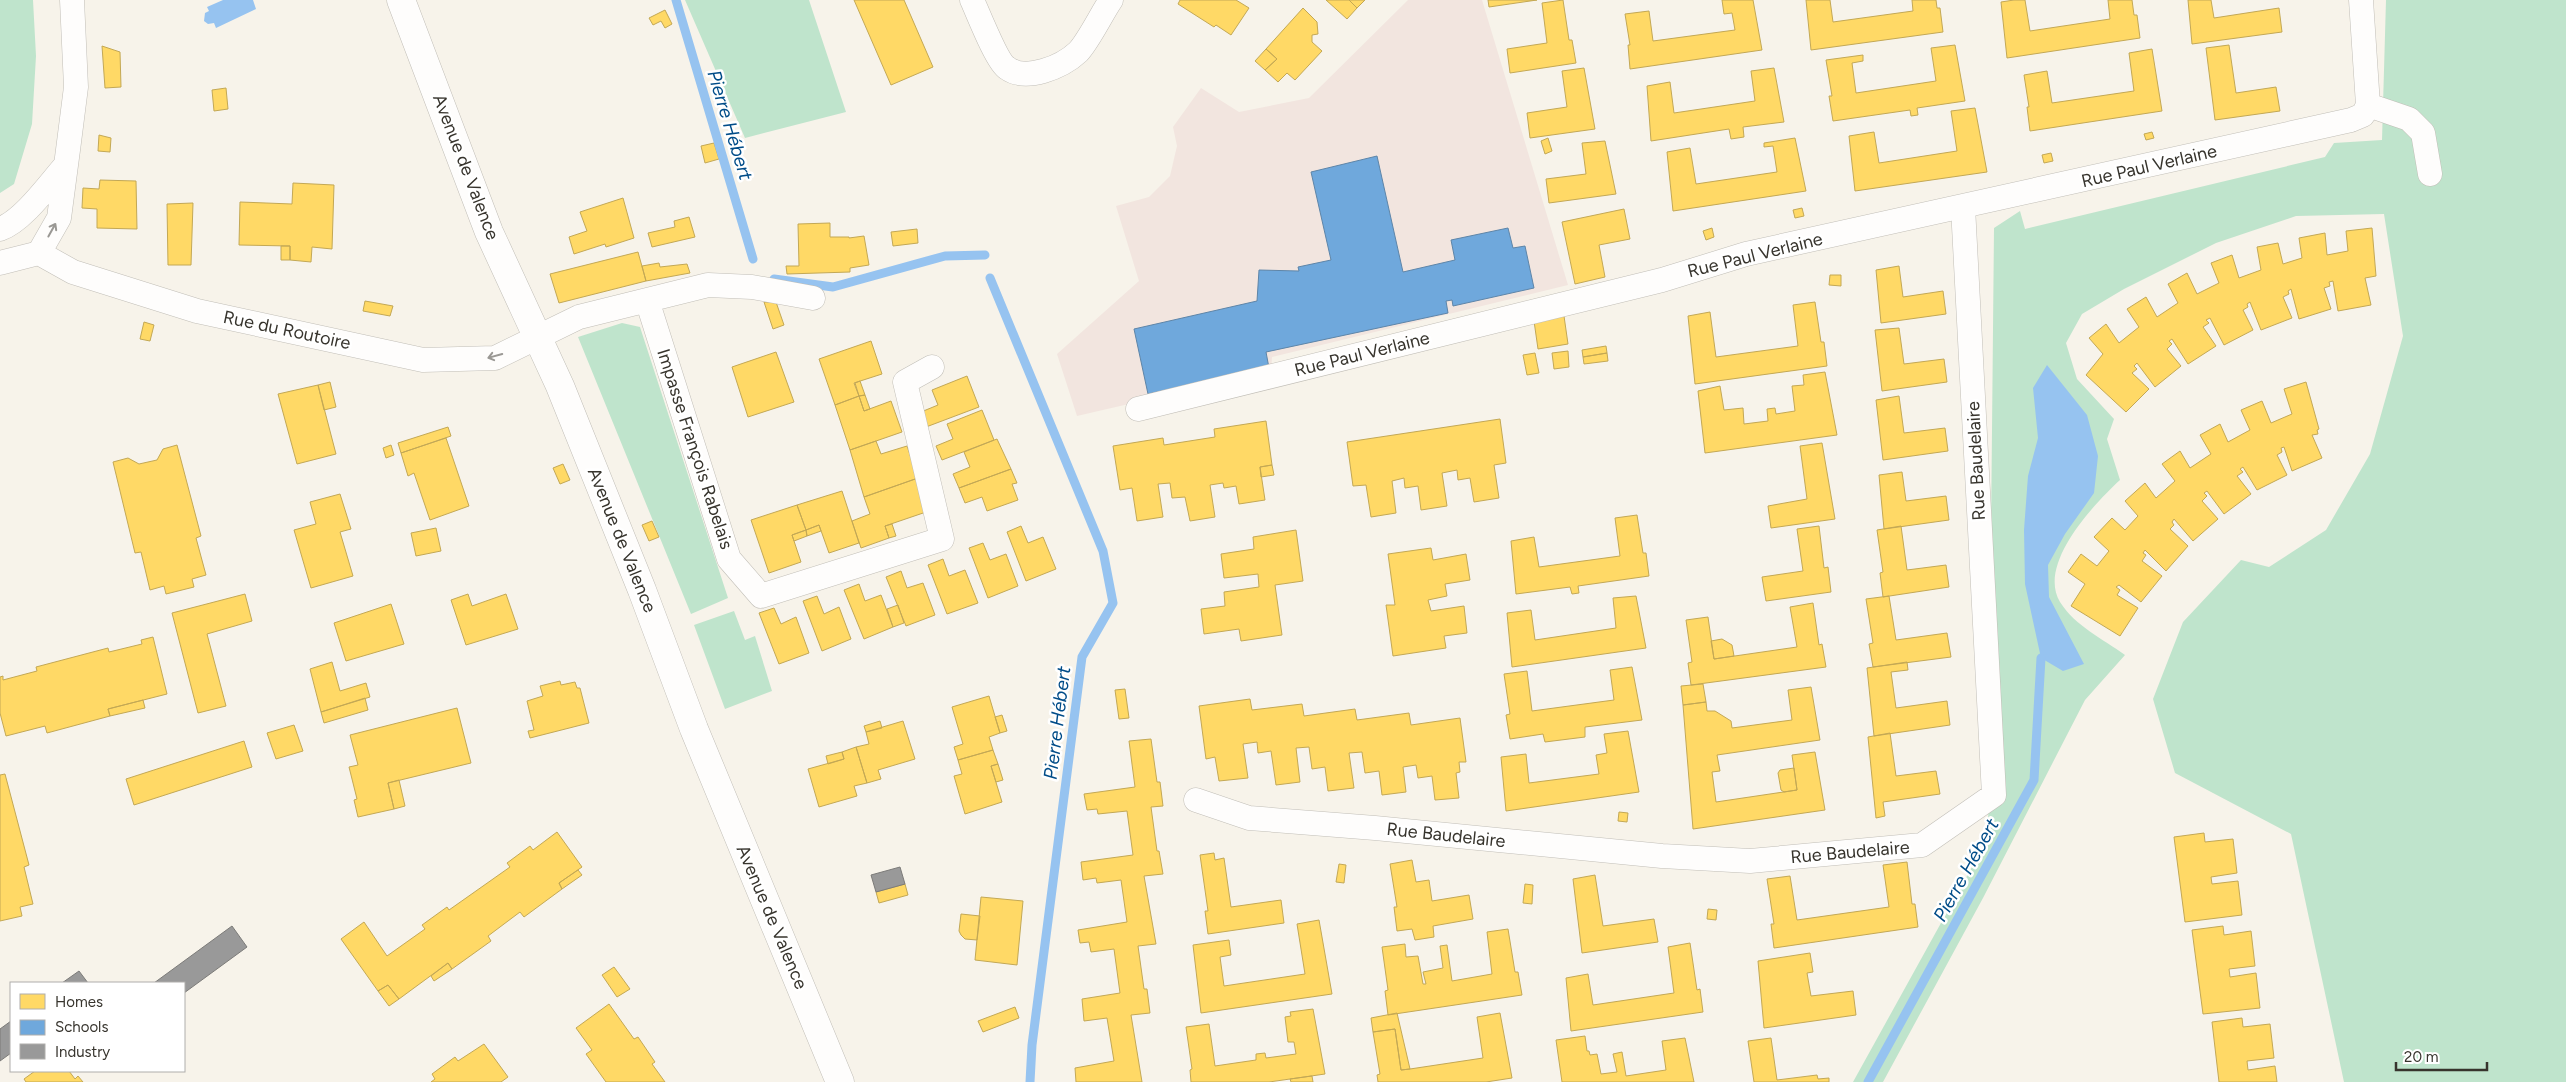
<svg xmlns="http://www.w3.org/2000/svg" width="2566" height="1082" font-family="Figtree,sans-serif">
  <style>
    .education { fill: #f2e5df }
    .green { fill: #bfe4cc }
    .water { fill: #96c3f0 }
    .homes { fill: #ffd966; stroke: #c3a855 }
    .schools { fill: #6fa8dc; stroke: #5e85a8 }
    .industry { fill: #999; stroke: #7c7b79 }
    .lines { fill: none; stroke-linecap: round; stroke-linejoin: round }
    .stream { stroke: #96c3f0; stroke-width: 9 }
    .minor-casing { stroke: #c1beb7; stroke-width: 25 }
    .secondary-casing { stroke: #c1beb7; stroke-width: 29 }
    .minor { stroke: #fefdfc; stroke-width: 24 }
    .secondary { stroke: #fefdfc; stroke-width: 28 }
    .oneway { stroke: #9a9894 }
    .labels { text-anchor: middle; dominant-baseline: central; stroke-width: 5; stroke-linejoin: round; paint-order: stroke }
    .street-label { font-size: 18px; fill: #37342d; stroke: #fff }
    .water-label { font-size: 19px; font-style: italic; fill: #004c88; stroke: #fff }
  </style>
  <rect width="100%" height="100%" fill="#f7f3ea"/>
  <path class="education" d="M1408 0H1482L1568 285 1272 357 1271 371 1077 416 1057 354 1139 281 1116 206 1149 197 1170 176 1177 146 1173 127 1201 88 1239 112 1309 98Z"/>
  <path class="green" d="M0 0H33L36 56 32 124 14 184 0 193Z
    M685 0H809L846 112 745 138Z
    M2386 0H2566V1082H2344L2291 834 2175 773 2153 699 2183 622 2241 560 2269 567 2326 530 2370 454 2403 336 2384 214 2296 216 2216 243 2124 289 2082 314 2066 343 2077 379 2114 419 2107 439 2120 480C2094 504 2037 564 2060 602 2075 626 2103 639 2125 655L2085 700 1983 898 1883 1082H1853L1988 838 1994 228 2020 211 2025 229 2325 157 2334 143 2382 140Z
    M622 323 640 327 728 598 691 614 578 337Z
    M734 611 745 640 755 636 772 691 725 709 694 625Z"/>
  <path class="water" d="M223 0H253L256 9 216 28 214 23 208 24 204 21 205 13 209 11 207 7Z
    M2047 365 2087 415 2098 456 2094 493 2065 534 2048 565 2049 597 2084 664 2063 671 2041 658 2025 584 2024 530 2028 476 2038 438 2033 388Z"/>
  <path class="homes" d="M854 0H904L933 67 891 85Z
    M1180 0H1236L1249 8 1231 35 1216 25 1214 27 1178 4Z
    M1326 0H1349L1357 8 1347 19Z
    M1349 0H1365L1357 8Z
    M1488 0H1537L1489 7Z
    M1563 0 1569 40H1572L1576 63 1510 73 1507 49 1547 43 1542 3Z
    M1722 0H1753L1762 50 1630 69 1628 45H1630L1625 14 1649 11 1653 41 1735 30 1732 13 1724 14Z
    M1806 0H1830L1833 22 1913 11 1912 0H1936L1937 8H1940L1943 32 1811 50Z
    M2014 0H2025L2030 31 2110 19 2108 0H2132L2134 15H2137L2140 38 2007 58 2001 2Z
    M2188 0H2211L2214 18 2279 8 2282 32 2192 44Z
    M1303 8 1317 22 1318 34 1312 35V42L1322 51 1295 80 1287 73 1278 82 1265 70 1277 59 1266 49Z
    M665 10 672 24 665 28 661 21 653 25 649 18Z
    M1955 45 1965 101 1917 108 1918 115 1911 116 1910 110 1833 121 1829 96H1832L1826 60 1863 55V61L1852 63 1856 93 1936 81 1931 48Z
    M2229 45 2236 93 2276 87 2280 111 2215 120 2206 48Z
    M102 46 120 52 121 87 105 88Z
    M1266 49 1277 59 1265 70 1255 61Z
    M2152 49 2162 111 2030 131 2027 107H2029L2024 75 2047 71 2052 103 2134 91 2129 53Z
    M1584 68 1595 129 1530 138 1527 113 1567 107 1562 71Z
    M1774 68 1784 122 1743 127 1744 137 1731 139 1729 129 1651 141 1647 86 1670 82 1674 113 1755 101 1751 71Z
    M226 88 228 109 214 111 212 90Z
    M1975 108 1987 172 1855 191 1849 136 1874 132 1879 163 1957 151 1951 111Z
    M2152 132 2154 138 2146 140 2144 134Z
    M99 135 111 138 110 152 98 151Z
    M1548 138 1552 151 1545 154 1541 141Z
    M1795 138 1806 191 1673 211 1667 152 1690 148 1696 184 1777 172 1773 146 1764 147V143Z
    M1605 141 1616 194 1549 203 1546 179 1586 174 1582 143Z
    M714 143 719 159 705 163 701 146Z
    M2051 153 2053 161 2044 163 2042 155Z
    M100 180 136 181 137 229 97 228V209L82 208 83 188 99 189Z
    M293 183 334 185 332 249 312 247 311 262 290 260V246L239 245 240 202 292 204Z
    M623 198 634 238 606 247 605 244 574 254 569 237 587 231 580 212Z
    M193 203 191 265H168L167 204Z
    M1802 208 1804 216 1795 218 1793 210Z
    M1624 209 1630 239 1599 245 1605 277 1575 284 1562 222Z
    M689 217 695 237 652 247 648 233 675 227 674 221Z
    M830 223V237H849V238L864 236 869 265 850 268V272L787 274 786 266H799L798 224Z
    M1712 228 1714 237 1706 240 1703 231Z
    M2372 228 2376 276 2365 278 2371 305 2338 311 2333 281 2329 282 2330 286 2324 288 2331 309 2299 319 2291 289 2288 291 2289 294 2283 297 2292 318 2261 330 2250 302 2247 304 2248 307 2243 310 2253 330 2224 345 2210 318 2206 320 2209 323 2203 327 2216 346 2188 364 2172 339 2169 341 2172 344 2167 349 2181 366 2155 387 2137 363 2134 366 2137 369 2132 373 2149 389 2126 412 2086 375 2103 354 2089 338 2106 324 2119 343 2139 327 2127 309 2146 297 2157 317 2178 303 2168 284 2187 273 2197 294 2219 283 2211 263 2232 255 2239 278 2261 270 2257 247 2278 243 2283 264 2302 258 2299 238 2325 233 2327 255 2348 251 2346 231Z
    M917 229 918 243 893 246 891 232Z
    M281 246H290V260H281Z
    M638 252 646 281 559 303 550 274Z
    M659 263 660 267 687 264 690 273 646 281 642 266Z
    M1899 266 1903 297 1943 291 1946 314 1881 323 1876 270Z
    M1830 275H1841V286L1829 285Z
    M365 301 393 306 390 316 363 311Z
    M764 302H776L784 325 773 329Z
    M1815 302 1821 342H1824L1827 366 1695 384 1688 316 1710 312 1716 357 1798 346 1793 305Z
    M1564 316 1568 344 1538 349 1534 321Z
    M144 322 154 325 150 341 140 339Z
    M1899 328 1904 364 1944 359 1947 382 1882 391 1875 330Z
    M871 341 882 374 854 383 859 396 835 405 819 359Z
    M1606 346 1607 353 1583 357 1582 350Z
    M1568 351 1569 367 1554 369 1552 353Z
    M776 352 794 402 748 417 732 367Z
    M1535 353 1539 373 1527 375 1523 355Z
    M1607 353 1608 361 1584 364 1583 357Z
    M1825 372 1837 435 1705 453 1698 391 1720 386 1724 410 1743 408 1744 424 1768 421 1767 409 1775 408 1776 414 1795 411 1792 386 1804 385 1803 375Z
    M967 376 979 407 926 427 921 412 938 405 932 390Z
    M860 381 865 395 859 396 855 383Z
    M330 382 336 407 324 410 318 385Z
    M2306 382 2319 429 2317 430 2318 434 2312 435 2322 458 2292 471 2284 447 2281 448 2282 452 2277 455 2287 475 2257 490 2243 467 2240 469 2243 472 2237 476 2251 494 2224 514 2207 491 2204 493 2207 496 2202 501 2218 519 2193 541 2174 519 2172 522 2174 525 2170 529 2188 546 2166 571 2145 550 2143 553 2146 555 2142 561 2162 576 2141 602 2119 585 2116 587 2120 590 2117 595 2138 608 2120 636 2071 606 2085 584 2068 572 2081 554 2097 566 2109 551 2094 537 2112 518 2125 530 2138 516 2125 501 2145 483 2156 498 2175 481 2162 464 2180 451 2190 468 2211 454 2200 435 2220 424 2228 442 2250 430 2241 410 2262 401 2271 423 2292 414 2284 389Z
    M318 385 336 454 297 464 278 394Z
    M865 395 870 409 864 411 859 396Z
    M859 396 864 411 891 401 902 432 850 450 835 405Z
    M1899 396 1904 433 1945 428 1948 451 1883 460 1876 400Z
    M982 410 994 440 942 460 936 446 953 439 947 424Z
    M1500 419 1506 463 1494 465 1499 498 1474 502 1470 478 1458 480 1457 470 1442 473 1447 506 1421 510 1418 486 1405 488 1404 478 1392 481 1396 513 1371 517 1366 485 1353 486 1347 442Z
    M1266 421 1272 465 1260 467 1265 500 1239 504 1236 486 1224 488 1223 483 1210 485 1215 517 1190 521 1185 497 1172 498 1170 483 1158 484 1163 517 1137 521 1132 488 1120 490 1113 446 1163 438 1164 445 1215 437 1214 429Z
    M448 427 451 436 401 453 398 443Z
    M446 438 469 506 430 520 414 473 408 476 401 453Z
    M997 439 1011 469 959 488 953 474 970 467 964 452Z
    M876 441 881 454 907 446 918 478 864 497 850 450Z
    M1822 443 1835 519 1771 528 1768 506 1807 499 1800 446Z
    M177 445 201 536 196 538 206 575 192 579 194 587 166 594 164 586 150 590 141 552 135 553 113 462 128 458 139 464 157 460 163 449Z
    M391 445 394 455 386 458 383 448Z
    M563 464 570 480 560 484 553 468Z
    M1272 465 1274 475 1261 477 1260 467Z
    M1011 469 1017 483 1012 484 1018 500 987 511 982 497 965 503 959 488Z
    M1902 472 1906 501 1946 496 1949 520 1884 529 1879 475Z
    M918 478 929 511 885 526 889 538 861 548 852 521 870 514 864 497Z
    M842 491 859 543 829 553 819 525 806 530 797 505Z
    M340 494 351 529 340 532 353 576 311 588 294 530 316 524 310 502Z
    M797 505 806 530 792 535 801 562 769 573 751 520Z
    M1637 515 1643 553H1646L1649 576 1578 586 1579 593 1572 594 1570 587 1516 594 1511 541 1534 537 1539 567 1620 556 1615 518Z
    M652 521 659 537 649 541 642 525Z
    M892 524 896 536 889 538 885 526Z
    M819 525 821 531 807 536 806 530Z
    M1021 526 1028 543 1043 537 1056 569 1026 581 1007 532Z
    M1819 526 1824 568 1828 567 1831 592 1766 601 1762 577 1803 571 1797 529Z
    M1901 526 1907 570 1946 565 1949 587 1883 597 1880 573 1883 572 1877 530Z
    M436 528 441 551 416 556 411 533Z
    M806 530 807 536 794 541 792 535Z
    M1296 530 1303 581 1275 585 1282 635 1241 641 1239 629 1204 634 1201 609 1225 606 1224 592 1259 587 1258 574 1224 578 1221 554 1254 549 1253 537Z
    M983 543 990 560 1006 554 1018 586 988 598 969 548Z
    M1431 548 1433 560 1466 554 1470 580 1445 584 1447 596 1428 600 1431 611 1464 606 1467 633 1444 636 1446 648 1393 656 1386 605H1395L1388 554Z
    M943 559 949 576 965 570 978 603 947 614 928 565Z
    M901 571 907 588 923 583 935 615 906 626 886 577Z
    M859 584 865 601 881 595 893 627 864 639 844 590Z
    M245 594 252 621 207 634 226 706 198 713 172 613Z
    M468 594 472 606 506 594 518 629 466 645 451 600Z
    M817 596 824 614 839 607 851 639 822 651 803 601Z
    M1636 596 1646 648 1512 667 1507 613 1531 610 1535 640 1616 628 1613 598Z
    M1889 596 1896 640 1947 633 1951 657 1873 667 1869 644 1873 643 1866 599Z
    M1813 603 1819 645 1822 644 1826 667 1691 685 1688 663 1692 662 1686 620 1708 617 1714 659 1797 647 1790 607Z
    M391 604 404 644 346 661 334 623Z
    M898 605 904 623 893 627 887 609Z
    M774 608 781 624 796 617 809 653 779 664 759 613Z
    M153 637 167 694 108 709 110 716 47 733 45 726 6 736 0 713V677L3 676V680L37 671 36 667 108 648 109 652 142 644 141 640Z
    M1722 639 1732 645 1734 656 1714 659 1711 641Z
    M332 662 340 691 366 683 370 697 321 712 310 669Z
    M1907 662 1908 670 1891 672 1896 708 1947 701 1950 725 1874 736 1867 668Z
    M1632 667 1642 720 1585 727V737L1545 742 1543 734 1510 739 1506 715 1510 714 1504 674 1527 671 1532 711 1614 700 1610 670Z
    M560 681 561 685 575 682 577 688H580L589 723 530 738 528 731 534 730 527 701 543 696 540 686Z
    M1703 684 1706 702 1683 705 1681 686Z
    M1811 687 1820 740 1717 755 1720 771 1712 772 1716 802 1797 790 1792 755 1815 752 1825 810 1693 829 1683 705 1706 702 1707 711H1715L1731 721 1732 728 1792 720 1788 690Z
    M1125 689 1129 718 1119 719 1115 690Z
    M989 696 1000 733 989 737 993 750 958 760 954 747 963 744 952 707Z
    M365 698 368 710 324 723 321 712Z
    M1250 699 1252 710 1302 704 1304 716 1355 709 1357 720 1409 713 1411 725 1460 718 1466 762H1459L1460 772 1456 773 1459 798 1435 800 1432 776 1418 778 1416 765 1403 767 1406 792 1382 795 1379 771 1365 773 1362 752 1349 753 1354 788 1328 791 1325 767 1312 769 1309 747 1296 748 1300 782 1276 785 1271 751 1258 753 1257 742 1243 744 1248 778 1219 781 1215 757 1206 759 1199 706Z
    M143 700 145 708 110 716 108 709Z
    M457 708 471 763 388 783 394 809 358 817 354 800 357 799 349 767 358 765 350 735Z
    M1002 715 1007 731 1000 733 995 717Z
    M880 721 882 728 866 732 864 726Z
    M903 721 915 759 878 770 881 779 867 783 856 747 869 744 866 732Z
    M294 725 303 751 276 759 267 733Z
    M1628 731 1639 792 1506 811 1501 757 1526 754 1529 783 1599 774 1596 755 1607 753 1604 734Z
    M1890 733 1896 776 1936 771 1940 794 1883 802 1885 816 1876 818 1868 737Z
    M1151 739 1157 782H1160L1163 806 1151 807 1157 851H1159L1163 874 1144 876 1156 944 1138 946 1144 989H1147L1150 1013 1131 1015 1142 1082H1076L1075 1068 1114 1061 1107 1018 1084 1021 1082 999 1120 993 1114 949 1091 952 1089 942 1080 943 1078 930 1127 922 1121 880 1097 883 1096 878 1083 880 1081 862 1133 855 1127 811 1098 814 1097 809 1087 810 1084 794 1135 787 1129 741Z
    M244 741 252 767 134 805 126 779Z
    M856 747 867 783 854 786 857 796 819 807 808 769 844 759 842 752Z
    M993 750 998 764 991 766 1002 802 965 814 954 776 962 774 958 760Z
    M842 752 844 759 828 764 826 756Z
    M998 764 1003 780 996 782 991 766Z
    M1794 768 1797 790 1784 792 1781 790 1778 773 1780 770Z
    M5 774 29 865 24 867 33 904 20 907 22 916 0 921V775Z
    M399 780 405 806 394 809 388 783Z
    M1619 812 1628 813 1627 822 1618 821Z
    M557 832 582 867 559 883 562 889 524 917 520 912 488 936 491 941 452 969 448 963 399 999 388 985 378 991 341 939 364 922 387 956 425 929 422 925 447 907 449 910 510 867 507 863 530 846 533 850Z
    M2204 833 2205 842 2233 839 2237 873 2211 877 2212 884 2238 881 2242 915 2185 922 2174 837Z
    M1214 853 1215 860 1224 858 1231 907 1281 900 1284 923 1208 934 1205 911H1208L1200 855Z
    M1412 860 1416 882 1429 880 1432 901 1469 895 1473 919 1433 926 1434 937 1415 940 1412 929 1397 931 1394 907H1397L1390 864Z
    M1907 862 1912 904H1915L1918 927 1774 948 1771 924H1774L1767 879 1790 876 1797 920 1889 907 1883 865Z
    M1339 864 1346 865 1344 883 1336 882Z
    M578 870 582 875 562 889 559 883Z
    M1595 875 1603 926 1654 919 1658 942 1582 953 1573 879Z
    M905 884 908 895 879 903 876 892Z
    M1525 884 1533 885 1532 904 1523 903Z
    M981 897 1023 901 1017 965 975 960Z
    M1708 909 1717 910 1716 920 1707 919Z
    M961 914 980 916 977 940 965 939 961 935 959 931Z
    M1319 920 1332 994 1201 1013 1193 945 1229 940 1231 955 1220 957 1224 986 1305 974 1297 924Z
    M2223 926 2224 935 2251 931 2255 966 2229 969 2230 977 2256 973 2260 1008 2203 1014 2192 930Z
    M1508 929 1515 972H1518L1522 995 1388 1015 1385 991 1388 990 1382 947 1405 944 1406 957 1418 956 1423 984H1426L1423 972 1443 968 1440 946 1447 945 1452 981 1492 974 1487 932Z
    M1690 943 1697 990 1700 989 1703 1012 1571 1031 1566 978 1588 974 1593 1005 1674 993 1668 947Z
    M1810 953 1813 972 1807 973 1811 996 1853 991 1856 1015 1764 1028 1758 961Z
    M448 963 452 969 434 981 431 976Z
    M614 967 630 989 617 997 602 975Z
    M388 985 399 999 389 1006 378 991Z
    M609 1004 634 1039 638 1037 655 1062 652 1064 665 1082H606L586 1054 592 1050 576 1028Z
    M1015 1007 1019 1018 983 1032 978 1021Z
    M1313 1009 1325 1074 1269 1082H1191L1190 1070 1192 1069 1186 1027 1209 1024 1215 1066 1256 1060V1054L1265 1053 1266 1058 1296 1054 1294 1042H1288L1285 1017 1291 1016 1290 1012Z
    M1397 1013 1410 1069 1401 1070 1395 1029 1373 1032 1371 1018Z
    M1500 1013 1512 1078 1486 1082H1378L1377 1075 1380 1074 1373 1032 1395 1029 1401 1070 1410 1069 1483 1058 1477 1017Z
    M2242 1018 2243 1027 2270 1024 2274 1058 2247 1061 2248 1070 2275 1066 2277 1082H2219L2212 1022Z
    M1585 1036 1587 1051H1589L1590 1055 1597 1054 1601 1074 1617 1072 1613 1054 1622 1052 1626 1076 1666 1070 1662 1041 1685 1038 1694 1082H1562L1556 1040Z
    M1771 1038 1777 1080 1817 1075 1818 1079 1829 1078V1082H1754L1748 1041Z
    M484 1044 508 1077 501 1082H431L435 1079 432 1074 455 1057 458 1061Z
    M35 1071H69L75 1079 78 1076 83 1082H26L24 1079Z
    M1312 1076 1313 1082H1291L1290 1079Z"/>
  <path class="schools" d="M1377 156 1403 272 1455 260 1451 240 1508 228 1513 248 1525 246 1534 288 1453 306 1452 300 1446 301 1448 313 1266 352 1269 368 1148 394 1134 329 1257 301 1259 270 1299 271 1298 267 1331 260 1311 172Z"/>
  <path class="industry" d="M900 867 905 884 876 892 871 875Z
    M232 926 247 947 184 993V983H154Z
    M79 971 88 983H62Z
    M11 1021V1053L0 1061V1029Z"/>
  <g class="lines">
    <path class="stream" d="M676 0 753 259
      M990 278 1103 551 1113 603 1082 657 1032 1045 1030 1082
      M774 279 833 287 945 256 985 255
      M1868 1082 2034 780 2041 658"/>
    <g class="minor-casing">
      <path id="minor" d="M972 0C978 13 997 62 1007 68 1026 82 1062 67 1078 52 1088 42 1102 13 1111 0
        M2361 0 2368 105
        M2368 105 2409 119 2423 133 2430 174
        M0 229C23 221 49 184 65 166
        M39 253 73 272 197 311 423 360 495 358 579 317 708 285 752 287 813 298
        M0 263 39 253 59 218 68 150 76 87 72 0
        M647 300 729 559 761 596 942 539 905 382 932 367
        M1138 409 1662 280 1746 254 2351 120 2363 115 2368 105
        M1196 800 1249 818 1375 828 1662 856 1750 861 1922 845 1994 795 1963 207"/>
    </g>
    <g class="secondary-casing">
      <path id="secondary" d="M401 0 489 232 560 386 642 590 694 729 840 1082"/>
    </g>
    <use href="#minor" class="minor"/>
    <use href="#secondary" class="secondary"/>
  </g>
  <defs><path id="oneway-shaft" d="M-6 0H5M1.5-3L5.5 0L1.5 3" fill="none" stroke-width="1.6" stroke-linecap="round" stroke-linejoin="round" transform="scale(1.25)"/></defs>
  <g class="oneway">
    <use href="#oneway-shaft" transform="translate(52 230) rotate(-61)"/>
    <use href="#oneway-shaft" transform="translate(495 356) rotate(165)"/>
  </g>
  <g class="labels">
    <g class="street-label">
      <text transform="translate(2149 166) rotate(-13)">Rue Paul Verlaine</text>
      <text transform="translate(466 167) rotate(69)">Avenue de Valence</text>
      <text transform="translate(1755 255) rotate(-14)">Rue Paul Verlaine</text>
      <text transform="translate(287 330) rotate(12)">Rue du Routoire</text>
      <text transform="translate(1362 354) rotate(-14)">Rue Paul Verlaine</text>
      <text transform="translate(695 449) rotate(72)">Impasse François Rabelais</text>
      <text transform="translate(1976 461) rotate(-93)">Rue Baudelaire</text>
      <text transform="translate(622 540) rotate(68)">Avenue de Valence</text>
      <text transform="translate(1446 835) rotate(6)">Rue Baudelaire</text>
      <text transform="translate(1850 852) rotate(-5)">Rue Baudelaire</text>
      <text transform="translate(772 917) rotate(67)">Avenue de Valence</text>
    </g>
    <g class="water-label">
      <text transform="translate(730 125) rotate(73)">Pierre Hébert</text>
      <text transform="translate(1057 723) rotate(-83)">Pierre Hébert</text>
      <text transform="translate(1966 870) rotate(-61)">Pierre Hébert</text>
    </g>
  </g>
  <rect x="10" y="982" width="175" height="90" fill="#ffffff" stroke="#afaeab"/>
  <rect x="20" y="994" width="25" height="15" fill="#ffd966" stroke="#afaeab"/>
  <text x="55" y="1007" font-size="15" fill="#37342d">Homes</text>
  <rect x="20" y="1020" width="25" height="15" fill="#6fa8dc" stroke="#afaeab"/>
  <text x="55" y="1032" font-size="15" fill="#37342d">Schools</text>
  <rect x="20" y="1044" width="25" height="15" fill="#999999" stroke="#afaeab"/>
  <text x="55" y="1057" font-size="15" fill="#37342d">Industry</text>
  <path d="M2396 1062v8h91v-8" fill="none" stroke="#37342d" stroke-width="2.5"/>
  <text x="2404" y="1062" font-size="15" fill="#37342d" stroke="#ffffff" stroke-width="4" paint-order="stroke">20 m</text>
</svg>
